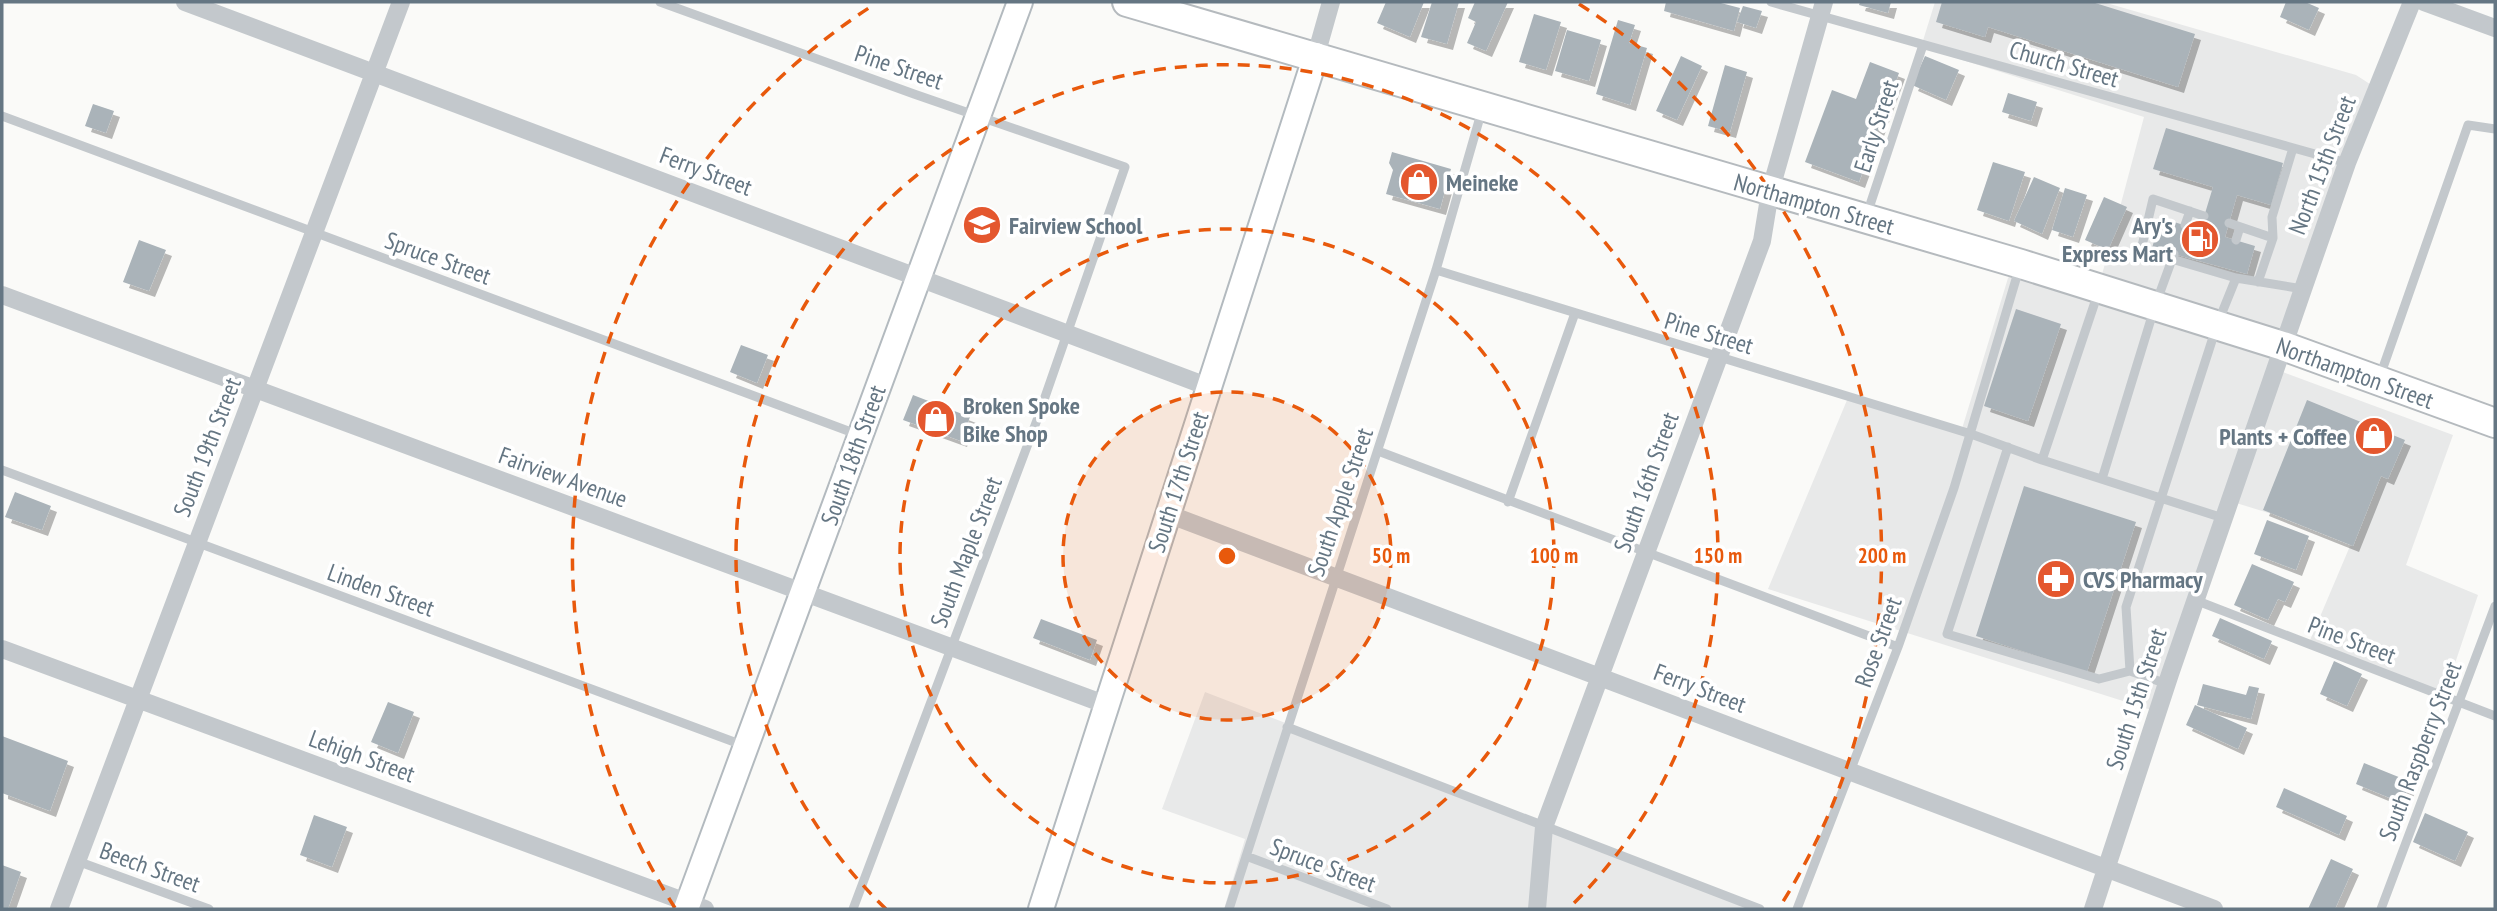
<svg xmlns="http://www.w3.org/2000/svg" width="2497" height="911" font-family="'PT Sans Narrow',sans-serif">
  <style>
    .built { fill: #e8e9e9 }
    .building { fill: #aab3b9; filter: url(#shadow) }
    .lines { fill: none; stroke-linecap: round; stroke-linejoin: round }
    .secondary-casing { stroke: #b3babf; stroke-width: 28 }
    .primary-casing { stroke: #b5babe; stroke-width: 32 }
    .lane { stroke: #c3c8cc; stroke-width: 9 }
    .street { stroke: #c3c8cc; stroke-width: 18 }
    .secondary { stroke: #fff; stroke-width: 24 }
    .primary { stroke: #fff; stroke-width: 28 }
    .ring { fill: none; stroke: #e8590c; stroke-width: 3.5; stroke-dasharray: 12 9 }
    .labels { text-anchor: middle; dominant-baseline: central; stroke-width: 7; stroke-linejoin: round; paint-order: stroke }
    .street-label { font-size: 24px; fill: #657683; stroke: #fff }
    .poi-label { font-size: 24px; font-weight: bold; fill: #657683; stroke: #fff; text-anchor: start }
    .centre { fill: #e8590c; stroke: #fff; stroke-width: 3.5 }
    .ring-label { font-size: 21px; text-anchor: middle; font-weight: bold; fill: #e8590c; stroke: #fff; stroke-width: 7; stroke-linejoin: round; paint-order: stroke }
  </style>
  <defs>
    <filter id="shadow"><feDropShadow dx="6" dy="6" stdDeviation="0" flood-color="#0004"/></filter>
  </defs>
  <rect width="100%" height="100%" fill="#fafaf8"/>
  <path class="built" d="M1935 2H2103L2356 75 2373 86 2280 371 2453 435 2406 565 2478 595 2445 693 2308 645 2353 539 2233 502 2161 713 1768 589 1850 393 1961 432 2008 278 2015 269 2099 286 2144 117 1921 47Z
    M1205 692 1767 909H1224L1245 839 1162 809Z"/>
  <path class="building" d="M1386 2H1424L1410 37 1377 23Z
    M1432 2H1459L1447 44 1421 37Z
    M1475 2H1508L1486 51 1467 43 1476 22 1468 18Z
    M1666 2H1717L1740 8 1734 31 1664 11Z
    M1860 2H1891L1888 13 1859 5Z
    M1942 2H2092L2195 34 2178 87 1988 27 1985 37 1936 22Z
    M2286 2H2305L2319 8 2309 30 2280 17Z
    M1743 6 1762 11 1756 28 1737 22Z
    M1534 14 1561 22 1546 70 1519 62Z
    M1618 20 1635 25 1629 43 1647 48 1630 105 1596 94Z
    M1567 30 1601 40 1589 81 1555 71Z
    M1681 56 1702 66 1677 120 1656 111Z
    M1925 56 1959 70 1946 100 1912 85Z
    M1870 62 1899 73 1859 182 1805 162 1832 90 1856 99Z
    M1725 65 1747 72 1730 132 1708 126Z
    M2008 93 2037 102 2031 121 2002 112Z
    M93 104 114 111 106 133 85 126Z
    M2166 128 2283 163 2271 205 2237 195 2225 237 2255 246 2247 274 2152 248 2161 218 2200 230 2213 187 2153 169Z
    M1392 152 1451 169 1440 209 1386 194 1393 170 1389 163Z
    M1993 162 2025 172 2009 221 1977 210Z
    M2034 177 2060 188 2042 234 2014 221Z
    M2065 188 2087 195 2073 237 2052 230Z
    M2104 197 2127 207 2108 250 2085 240Z
    M139 240 166 250 149 291 123 282Z
    M2016 309 2061 324 2028 421 1984 406Z
    M741 345 768 355 757 383 730 372Z
    M913 395 970 417 961 441 903 420Z
    M2307 400 2405 440 2388 479 2381 476 2353 546 2263 510Z
    M2024 486 2136 522 2087 672 1976 636Z
    M15 492 51 506 42 530 5 517Z
    M2267 520 2309 536 2296 570 2254 554Z
    M2252 564 2294 582 2285 602 2278 599 2268 620 2234 605Z
    M2220 618 2272 641 2264 659 2212 636Z
    M1041 619 1097 640 1090 660 1033 638Z
    M2334 661 2362 674 2347 706 2320 694Z
    M2203 684 2246 695 2249 686 2259 688 2251 719 2197 705Z
    M388 702 414 712 398 753 371 742Z
    M2195 705 2247 728 2238 749 2186 725Z
    M2 736 68 761 50 811 2 793Z
    M2364 763 2411 782 2402 803 2356 784Z
    M2284 788 2347 816 2339 835 2276 807Z
    M2425 813 2468 832 2455 861 2413 842Z
    M314 815 347 827 332 867 300 855Z
    M2331 859 2353 869 2335 909H2308Z
    M2 865 21 872 8 909H2Z"/>
  <g class="lines">
    <g class="secondary-casing">
      <path id="secondary" d="M686 909 1020 2
        M1041 909 1316 55"/>
    </g>
    <g class="primary-casing">
      <path id="primary" d="M1127 2 2021 264 2283 346 2495 423"/>
    </g>
    <path class="lane" d="M660 2 914 94 1125 167 1037 420 853 909
      M1771 2 2347 163
      M2 116 859 435
      M1867 214 1923 45
      M2204 216 2153 199 2141 250 2236 278 2303 289
      M2229 223 2273 238 2258 282
      M2185 225 2190 211
      M2273 238 2272 217 2293 148
      M2236 240 2240 227
      M1436 270 1971 434 2042 460
      M2099 290 2042 460 2223 518
      M2379 379 2468 125 2495 129
      M2008 447 1947 634 2099 679 2130 671 2167 684
      M1378 451 1898 647
      M2 470 745 746
      M2102 479 2155 306 2174 254
      M1508 502 1575 313
      M2195 600 2495 716
      M2130 671 2126 607 2217 325 2236 278
      M1287 727 1760 909
      M1246 856 1387 909
      M77 861 209 909
      M1229 909 1436 270 1482 110
      M1797 909 1898 647 1954 488 2019 269
      M2381 909 2495 606"/>
    <path class="street" d="M185 2 1209 387
      M2424 2 2495 28
      M1316 55 1331 2
      M2 295 1107 705
      M1168 514 2214 909
      M2 649 705 909
      M59 909 401 2
      M1537 909 1544 827 1762 241 1770 192 1824 2
      M2093 909 2170 674 2303 289 2347 163 2412 2"/>
    <use href="#secondary" class="secondary"/>
    <use href="#primary" class="primary"/>
  </g>
  <circle cx="1227" cy="556" r="164" fill="#e8590c" fill-opacity=".12"/>
  <g class="ring">
    <circle cx="1227" cy="556" r="164"/>
    <circle cx="1227" cy="556" r="327"/>
    <path d="M886 909A491 491 0 1 1 1568 909"/>
    <path d="M675 908A655 655 0 0 1 875 4M1579 4A655 655 0 0 1 1779 908"/>
  </g>
  <defs>
    <g id="shop-disc" transform="scale(2.0125)"><circle r="9.5" fill="#e4572e" stroke="#fff"/><path d="M-5-2.5h2.3a2.7 3.5 0 0 1 5.4 0H5L5.5 6h-11ZM-1.5-2.5h3a1.5 2.3 0 0 0-3 0Z" fill="#fff"/></g>
    <g id="school-disc" transform="scale(2.0125)"><circle r="9.5" fill="#e4572e" stroke="#fff"/><path d="M0-5L7-2L0 1L-7-2ZM-4 1L0 2.5L4 1V4Q0 6-4 4Z" fill="#fff"/></g>
    <g id="fuel-disc" transform="scale(2.0125)"><circle r="9.5" fill="#e4572e" stroke="#fff"/><path d="M-5.5-6h7V0h2V4h1.3V-2.5L3-4.5l.8-.8L6-3V5H2.5V1h-1V6h-7ZM-4.2-4.7v3.2H.2V-4.7Z" fill="#fff"/></g>
    <g id="pharmacy-disc" transform="scale(2.0125)"><circle r="9.5" fill="#e4572e" stroke="#fff"/><path d="M-2-6h4v4h4v4h-4v4h-4v-4h-4v-4h4Z" fill="#fff"/></g>
  </defs>
  <g fill-rule="evenodd">
    <use href="#shop-disc" x="1419" y="182"/>
    <use href="#school-disc" x="982" y="225"/>
    <use href="#fuel-disc" x="2200" y="239"/>
    <use href="#shop-disc" x="936" y="419"/>
    <use href="#shop-disc" x="2374" y="436"/>
    <use href="#pharmacy-disc" x="2056" y="579"/>
  </g>
  <g class="labels">
    <g class="street-label">
      <text transform="translate(2064 64) rotate(16)">Church Street</text>
      <text transform="translate(899 67) rotate(19)">Pine Street</text>
      <text transform="translate(1876 126) rotate(-72)">Early Street</text>
      <text transform="translate(2322 165) rotate(-69)">North 15th Street</text>
      <text transform="translate(706 171) rotate(21)">Ferry Street</text>
      <text transform="translate(1814 204) rotate(16)">Northampton Street</text>
      <text transform="translate(438 258) rotate(20)">Spruce Street</text>
      <text transform="translate(1709 333) rotate(17)">Pine Street</text>
      <text transform="translate(2355 373) rotate(20)">Northampton Street</text>
      <text transform="translate(207 447) rotate(-69)">South 19th Street</text>
      <text transform="translate(853 455) rotate(-70)">South 18th Street</text>
      <text transform="translate(563 477) rotate(20)">Fairview Avenue</text>
      <text transform="translate(1178 482) rotate(-72)">South 17th Street</text>
      <text transform="translate(1646 482) rotate(-70)">South 16th Street</text>
      <text transform="translate(1340 502) rotate(-71)">South Apple Street</text>
      <text transform="translate(966 552) rotate(-69)">South Maple Street</text>
      <text transform="translate(381 590) rotate(20)">Linden Street</text>
      <text transform="translate(2352 640) rotate(21)">Pine Street</text>
      <text transform="translate(1878 642) rotate(-70)">Rose Street</text>
      <text transform="translate(1700 688) rotate(21)">Ferry Street</text>
      <text transform="translate(2136 699) rotate(-72)">South 15th Street</text>
      <text transform="translate(2420 751) rotate(-69)">South Raspberry Street</text>
      <text transform="translate(362 756) rotate(20)">Lehigh Street</text>
      <text transform="translate(1323 865) rotate(21)">Spruce Street</text>
      <text transform="translate(150 867) rotate(20)">Beech Street</text>
    </g>
    <g class="poi-label">
      <text x="1446" y="182">Meineke</text>
      <text x="1009" y="225">Fairview School</text>
      <text x="2173" y="225" text-anchor="end">Ary's<tspan x="2173" dy="28">Express Mart</tspan></text>
      <text x="963" y="405">Broken Spoke<tspan x="963" dy="28">Bike Shop</tspan></text>
      <text x="2347" y="436" text-anchor="end">Plants + Coffee</text>
      <text x="2083" y="579">CVS Pharmacy</text>
    </g>
  </g>
  <circle cx="1227" cy="556" r="10" class="centre"/>
  <g class="ring-label">
    <text x="1391" y="563">50 m</text>
    <text x="1554" y="563">100 m</text>
    <text x="1718" y="563">150 m</text>
    <text x="1882" y="563">200 m</text>
  </g>
  <rect width="2497" height="911" fill="none" stroke="#657683" stroke-width="7"/>
</svg>
